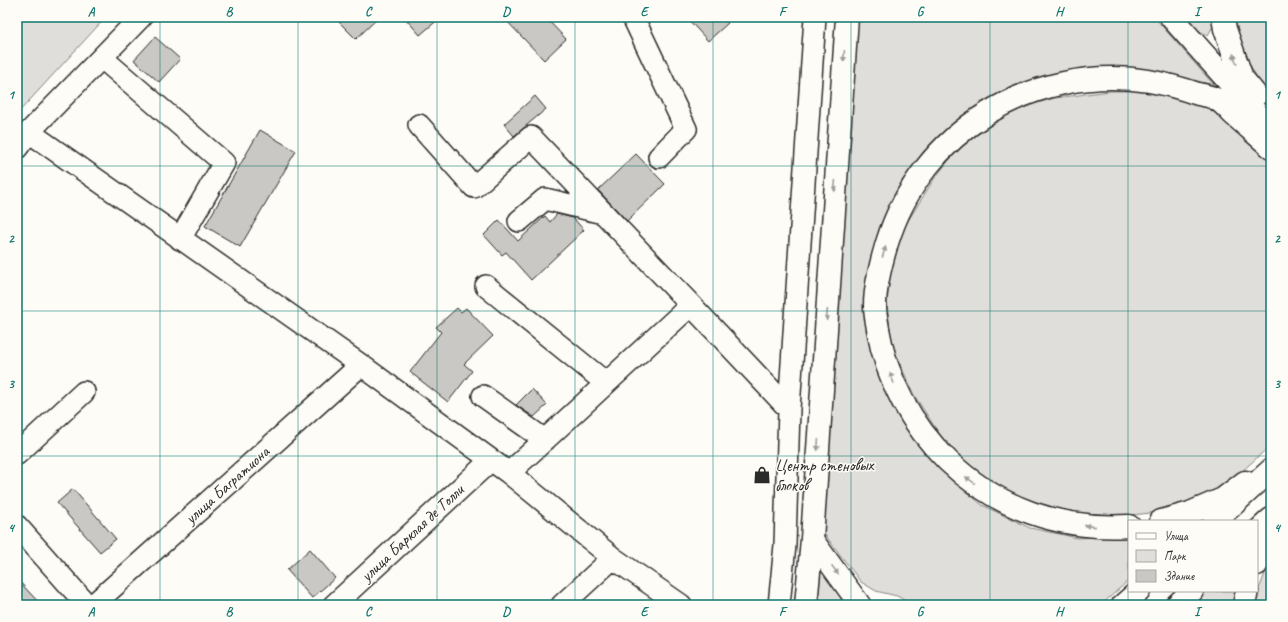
<svg xmlns="http://www.w3.org/2000/svg" width="1288" height="622" font-family="Caveat,sans-serif">
  <style>
    .green { fill: #dfdeda; stroke: #858482 }
    .building { fill: #c9c8c4; stroke: #2b2b2b }
    .lines { fill: none; stroke-linecap: round; stroke-linejoin: round }
    .minor-casing { stroke: #2b2b2b; stroke-width: 24 }
    .major-casing { stroke: #2b2b2b; stroke-width: 25 }
    .highway-casing { stroke: #2b2b2b; stroke-width: 25 }
    .minor { stroke: #fdfcf7; stroke-width: 21 }
    .major { stroke: #fdfcf7; stroke-width: 22 }
    .highway { stroke: #fdfcf7; stroke-width: 22 }
    .oneway { fill: #9e9e9b }
    .grid { fill: none; stroke: #0f766e; stroke-width: 1; stroke-opacity: 0.55 }
    .labels { text-anchor: middle; dominant-baseline: central; stroke-width: 3; stroke-linejoin: round; paint-order: stroke }
    .poi-label { font-size: 17px; fill: #2b2b2b; stroke: #fdfcf7; text-anchor: start }
    .street-label { font-size: 17px; fill: #2b2b2b; stroke: #fdfcf7 }
    .neatline { fill: none; stroke: #0f766e; stroke-width: 1.5 }
    .grid-label { font-size: 13px; text-anchor: middle; font-weight: bold; fill: #0f766e }
  </style>
  <rect width="100%" height="100%" fill="#fdfcf7"/>
  <filter id="ink" filterUnits="userSpaceOnUse"><feTurbulence type="fractalNoise" baseFrequency=".025" numOctaves="2"/><feDisplacementMap in="SourceGraphic" scale="8" xChannelSelector="R" yChannelSelector="G"/><feConvolveMatrix kernelMatrix="1 2 1 2 8 2 1 2 1" color-interpolation-filters="sRGB"/></filter>
  <g filter="url(#ink)">
    <path class="green" d="M17 17H106L17 114Z
      M854 17H1154L1214 85 1180 77 1049 76 1001 94 951 127 868 302 940 468 982 505 1030 528 1078 538 1129 535V580L1101 605H913L897 596 876 591 861 582 825 535 820 517Z
      M1183 17H1213L1214 24 1208 35 1194 29Z
      M1234 17H1271V100C1256 76 1236 46 1234 17Z
      M1167 90 1218 108 1254 141 1271 160V445L1229 483 1188 505 1151 513 1081 520 1031 511 953 455 914 395 892 346 887 303 891 265 906 224 934 179 962 144 1007 112 1055 98 1110 91Z
      M1271 558V605H1254V602Z
      M815 563 841 593V605H812Z
      M1201 591H1237L1233 605H1186Z"/>
    <path class="building" d="M334 17H379L356 39Z
      M404 17H441L420 35Z
      M503 17H545L566 39 544 60Z
      M686 17H722L728 23 708 41Z
      M155 37 180 59 159 82 134 60Z
      M535 96 546 109 514 136 504 124Z
      M260 130 296 151 240 247 205 226Z
      M636 154 665 184 627 221 598 190Z
      M557 214 573 218 584 230 531 280 506 252 502 255 484 235 499 220 518 241 545 216 550 222Z
      M457 308 461 312 466 308 493 336 464 364 472 371 448 402 410 372 441 332 436 327Z
      M532 389 547 405 534 417 516 405Z
      M73 489 116 539 100 552 57 503Z
      M310 549 335 578 312 598 287 570Z
      M17 579 41 605H17Z"/>
    <g class="lines">
      <g class="minor-casing">
        <path id="minor" d="M633 17 686 129 659 157
          M102 58 224 163 180 239
          M419 125 474 187 531 137 691 305
          M29 132 361 365 509 473 613 558 681 605
          M17 148 29 132 141 17
          M519 221 545 199 603 213
          M486 286 606 383
          M483 396 545 440
          M17 454 84 392
          M509 473 691 305 789 409
          M17 526 87 605
          M812 539 860 605
          M93 605 361 365
          M334 605 491 460
          M562 605 613 558
          M779 605 785 545 789 409 815 17"/>
      </g>
      <g class="major-casing">
        <path id="major" d="M1171 17 1271 129
          M1223 17 1225 29 1242 78 1256 95
          M1161 521 1190 513 1223 499 1245 482
          M1129 526C1061 530 998 509 948 461 912 426 886 379 878 329 877 322 875 314 875 306 875 285 881 263 887 243 921 131 1033 63 1149 81 1166 84 1181 88 1198 94 1204 95 1210 96 1216 99 1222 102 1228 109 1233 114 1246 125 1258 136 1271 147
          M1257 564 1266 543 1271 536
          M806 605 812 539 847 17
          M1244 605 1247 591"/>
      </g>
      <g class="highway-casing">
        <path id="highway" d="M1215 521 1271 470
          M1257 532 1271 519
          M1123 605 1139 591
          M1177 605 1192 591"/>
      </g>
      <use href="#minor" class="minor"/>
      <use href="#major" class="major"/>
      <use href="#highway" class="highway"/>
    </g>
    <defs><path id="oneway-solid" d="M-6-.8H1V-3.2L6.5 0L1 3.2V.8H-6Z"/></defs>
    <g class="oneway">
      <use href="#oneway-solid" transform="translate(844 56) rotate(94)"/>
      <use href="#oneway-solid" transform="translate(1235 59) rotate(-109)"/>
      <use href="#oneway-solid" transform="translate(835 186) rotate(94)"/>
      <use href="#oneway-solid" transform="translate(884 252) rotate(-73)"/>
      <use href="#oneway-solid" transform="translate(827 315) rotate(94)"/>
      <use href="#oneway-solid" transform="translate(892 378) rotate(-110)"/>
      <use href="#oneway-solid" transform="translate(818 445) rotate(94)"/>
      <use href="#oneway-solid" transform="translate(970 480) rotate(-145)"/>
      <use href="#oneway-solid" transform="translate(1090 526) rotate(-174)"/>
      <use href="#oneway-solid" transform="translate(835 570) rotate(54)"/>
    </g>
  </g>
  <path class="grid" d="M160 17V605M298 17V605M437 17V605M575 17V605M713 17V605M851 17V605M990 17V605M1128 17V605M17 166H1271M17 311H1271M17 456H1271"/>
  <defs>
    <g id="shop-bare" transform="scale(1.38)"><path d="M-5-2.5h2.3a2.7 3.5 0 0 1 5.4 0H5L5.5 6h-11ZM-1.5-2.5h3a1.5 2.3 0 0 0-3 0Z" fill="#2b2b2b" stroke="#fdfcf7" stroke-width="2.5" paint-order="stroke"/></g>
  </defs>
  <g fill-rule="evenodd">
    <use href="#shop-bare" x="762" y="475"/>
  </g>
  <g class="labels">
    <g class="poi-label">
      <text x="775" y="465">Центр стеновых<tspan x="775" dy="20">блоков</tspan></text>
    </g>
    <g class="street-label">
      <text transform="translate(227 485) rotate(-42)">улица Багратиона</text>
      <text transform="translate(412 533) rotate(-43)">улица Барклая де Толли</text>
    </g>
  </g>
  <rect width="1288" height="622" fill="none" stroke="#fdfcf7" stroke-width="44"/>
  <rect x="1128" y="520" width="130" height="72" fill="#fdfcf7" stroke="#a9a8a5"/>
  <rect x="1136" y="533" width="20" height="6" fill="#fdfcf7" stroke="#a9a8a5"/>
  <text x="1164" y="540" font-size="12" fill="#2b2b2b">Улица</text>
  <rect x="1136" y="550" width="20" height="12" fill="#dfdeda" stroke="#a9a8a5"/>
  <text x="1164" y="560" font-size="12" fill="#2b2b2b">Парк</text>
  <rect x="1136" y="570" width="20" height="12" fill="#c9c8c4" stroke="#a9a8a5"/>
  <text x="1164" y="580" font-size="12" fill="#2b2b2b">Здание</text>
  <rect x="22" y="22" width="1244" height="578" class="neatline"/>
  <g class="grid-label">
    <text x="91" y="16">A</text>
    <text x="229" y="16">B</text>
    <text x="368" y="16">C</text>
    <text x="506" y="16">D</text>
    <text x="644" y="16">E</text>
    <text x="782" y="16">F</text>
    <text x="920" y="16">G</text>
    <text x="1059" y="16">H</text>
    <text x="1197" y="16">I</text>
    <text x="11" y="99">1</text>
    <text x="1277" y="99">1</text>
    <text x="11" y="243">2</text>
    <text x="1277" y="243">2</text>
    <text x="11" y="388">3</text>
    <text x="1277" y="388">3</text>
    <text x="11" y="532">4</text>
    <text x="1277" y="532">4</text>
    <text x="91" y="616">A</text>
    <text x="229" y="616">B</text>
    <text x="368" y="616">C</text>
    <text x="506" y="616">D</text>
    <text x="644" y="616">E</text>
    <text x="782" y="616">F</text>
    <text x="920" y="616">G</text>
    <text x="1059" y="616">H</text>
    <text x="1197" y="616">I</text>
  </g>
</svg>
